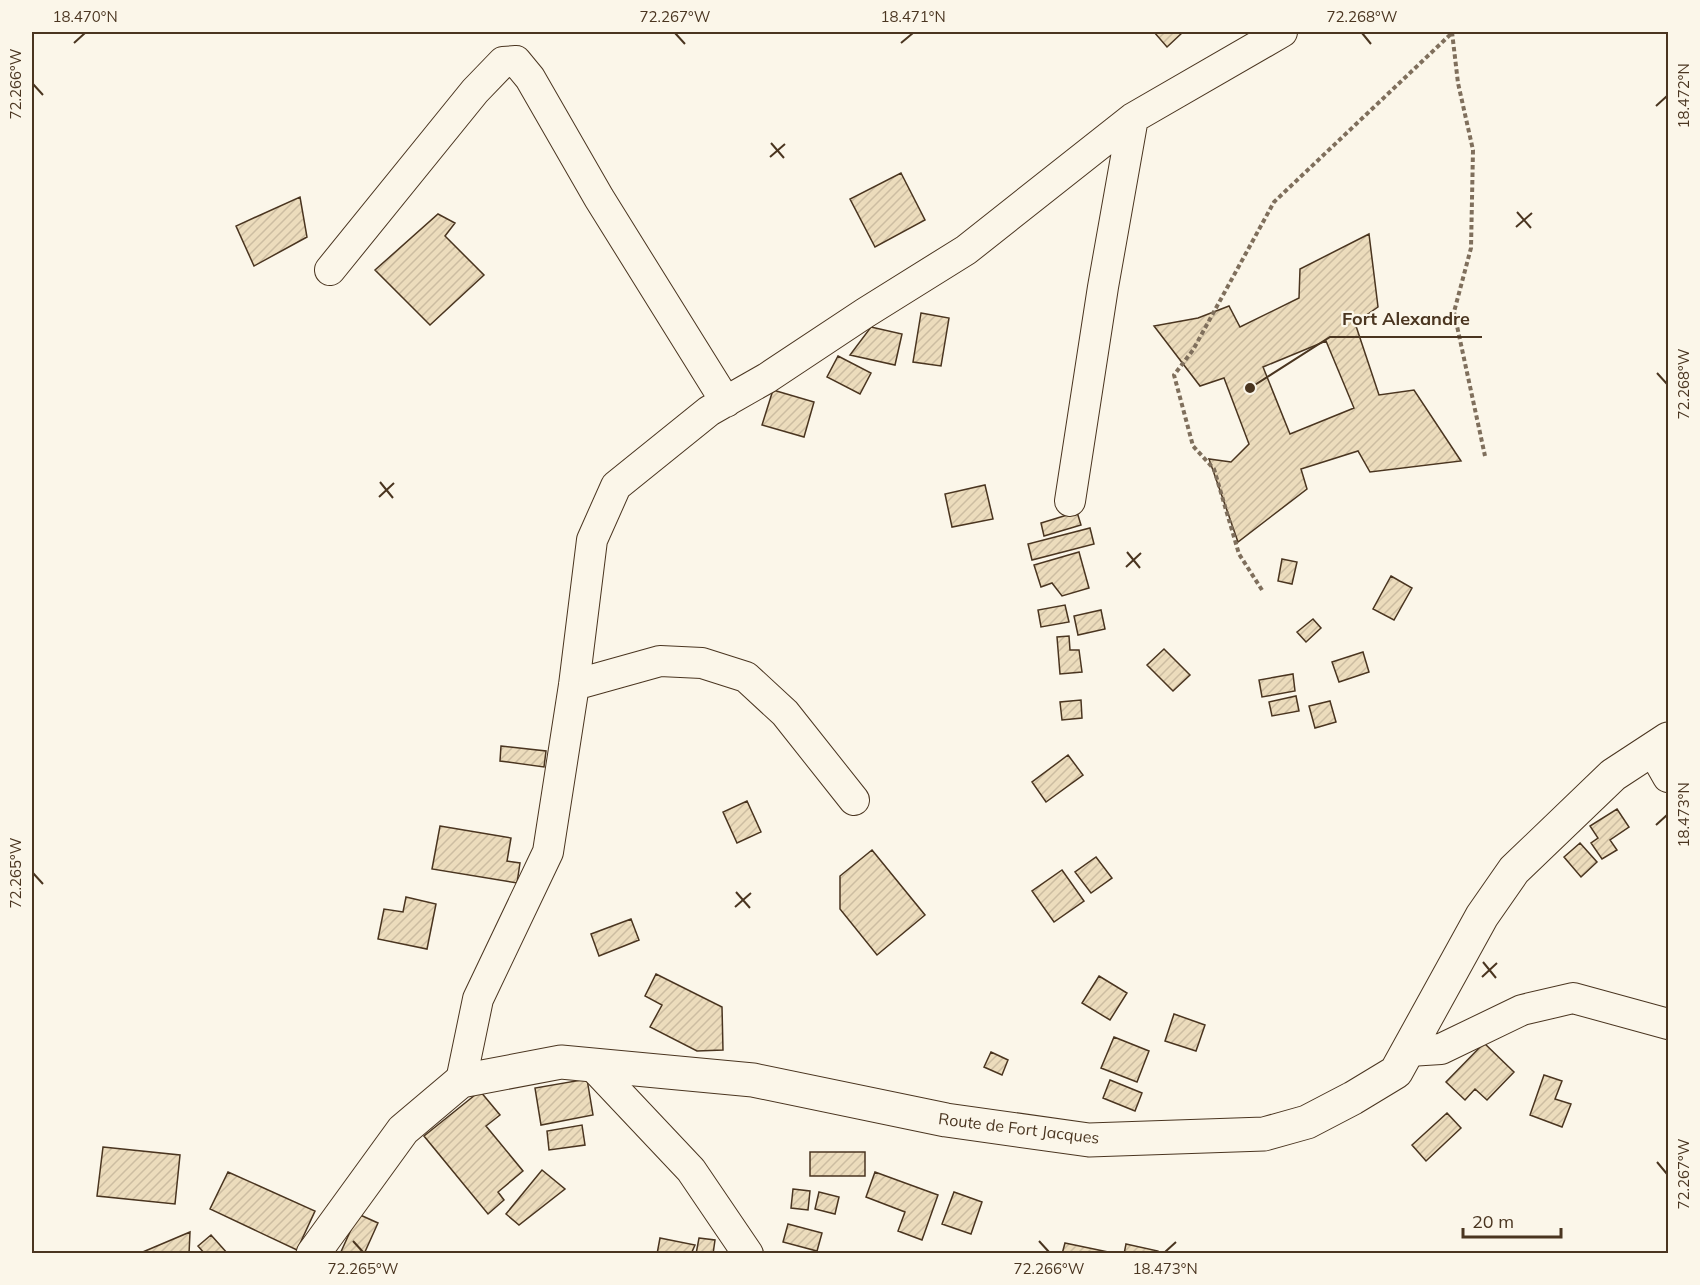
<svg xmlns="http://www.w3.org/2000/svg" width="1700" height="1285" font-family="Mulish,sans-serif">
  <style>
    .building { fill: url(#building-hatch); stroke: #4a3520; stroke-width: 1.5; fill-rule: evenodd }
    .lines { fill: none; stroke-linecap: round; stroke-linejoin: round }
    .street-casing { stroke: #4a3520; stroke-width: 32 }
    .secondary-casing { stroke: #4a3520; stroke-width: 35 }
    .path { stroke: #7f6f5c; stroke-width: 4; stroke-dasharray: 4.5 3; stroke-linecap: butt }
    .street { stroke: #fbf6e9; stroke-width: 30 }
    .secondary { stroke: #fbf6e9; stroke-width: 33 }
    .ticks { fill: none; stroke: #4a3520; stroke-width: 2 }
    .labels { text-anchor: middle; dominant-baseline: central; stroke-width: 4.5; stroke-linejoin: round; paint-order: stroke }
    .street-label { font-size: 16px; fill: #4a3520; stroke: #fbf6e9 }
    .leader { fill: none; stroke: #4a3520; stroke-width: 2 }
    .callout-dot { fill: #4a3520; stroke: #fbf6e9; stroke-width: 2 }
    .callout-label { font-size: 18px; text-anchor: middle; font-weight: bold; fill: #4a3520; stroke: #fbf6e9; stroke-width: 4.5; stroke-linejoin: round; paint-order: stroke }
    .neatline { fill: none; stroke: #4a3520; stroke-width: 2 }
    .ticks-label { font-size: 15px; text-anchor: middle; fill: #4a3520 }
  </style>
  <defs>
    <pattern id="building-hatch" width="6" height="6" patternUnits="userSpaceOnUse" patternTransform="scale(1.5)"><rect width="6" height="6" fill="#ecdcbc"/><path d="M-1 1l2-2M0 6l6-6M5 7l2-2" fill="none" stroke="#ccbda1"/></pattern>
  </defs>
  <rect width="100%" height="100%" fill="#fbf6e9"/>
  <path class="building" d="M1154 32H1183L1167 47Z
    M901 173 925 220 875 247 850 199Z
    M300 197 307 237 254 266 236 226Z
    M438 214 455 223 445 236 484 275 430 325 375 270Z
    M1369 234 1378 307 1355 323 1379 395 1414 390 1461 461 1370 472 1358 451 1301 469 1307 489 1238 542 1209 459 1231 462 1249 444 1224 378 1200 386 1154 326 1198 318 1229 306 1240 327 1299 298 1300 269ZM1326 341 1354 408 1290 434 1263 367Z
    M921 313 949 318 941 366 913 362Z
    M871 327 902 334 895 365 850 355Z
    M838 356 871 373 860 394 827 377Z
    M773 390 814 402 804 437 762 425Z
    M985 485 993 519 952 527 945 494Z
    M1077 512 1081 525 1044 536 1041 523Z
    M1090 528 1094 544 1032 560 1028 544Z
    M1079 552 1089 588 1062 596 1052 583 1041 587 1034 565Z
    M1282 559 1297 562 1292 584 1278 581Z
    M1391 576 1412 588 1394 620 1373 609Z
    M1065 605 1069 622 1041 627 1038 610Z
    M1101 610 1105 629 1078 635 1074 616Z
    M1313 619 1321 628 1306 642 1297 632Z
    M1069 636 1070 650H1079L1082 672 1060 674 1057 637Z
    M1164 649 1190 675 1173 691 1147 665Z
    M1363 652 1369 672 1339 682 1332 662Z
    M1293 674 1295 691 1262 697 1259 680Z
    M1296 696 1299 711 1272 716 1269 702Z
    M1081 700 1082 718 1062 720 1060 702Z
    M1330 701 1336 722 1315 728 1309 706Z
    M501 746 546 751 544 767 500 761Z
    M1068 755 1083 775 1046 802 1032 782Z
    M747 801 761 832 737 843 723 812Z
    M1617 809 1629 827 1610 840 1617 850 1602 859 1591 843 1598 838 1590 826Z
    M440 826 511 838 507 861 520 863 517 883 432 869Z
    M1580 843 1597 862 1581 877 1564 857Z
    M872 850 925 915 877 955 840 909V876Z
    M1096 857 1112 878 1091 893 1075 872Z
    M1062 870 1084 901 1054 922 1032 891Z
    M406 897 436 904 427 949 378 939 384 909 403 912Z
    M631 919 639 940 599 956 591 934Z
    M656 974 722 1007 723 1050 697 1051 650 1027 662 1005 645 996Z
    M1099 976 1127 993 1110 1020 1082 1003Z
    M1174 1014 1205 1025 1196 1051 1165 1041Z
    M1114 1037 1149 1051 1137 1082 1101 1068Z
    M1484 1043 1514 1072 1487 1100 1475 1089 1465 1100 1446 1082Z
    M991 1052 1008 1060 1002 1075 984 1067Z
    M1544 1075 1562 1081 1555 1099 1571 1104 1562 1127 1530 1115Z
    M587 1079 593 1115 541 1125 535 1088Z
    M1110 1080 1142 1093 1135 1111 1103 1098Z
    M480 1091 500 1115 486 1126 523 1171 498 1192 504 1200 488 1214 424 1136Z
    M1447 1113 1461 1128 1426 1161 1412 1145Z
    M582 1125 585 1145 549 1150 547 1131Z
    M103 1147 180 1155 175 1204 97 1196Z
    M810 1152H865V1176H810Z
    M542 1170 565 1189 519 1225 506 1214Z
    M228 1172 315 1211 297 1250 210 1209Z
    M875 1172 938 1195 922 1240 898 1231 905 1212 866 1197Z
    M793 1189 810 1191 808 1210 791 1208Z
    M819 1192 839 1197 835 1214 815 1209Z
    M954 1192 982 1202 971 1234 942 1224Z
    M358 1214 378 1223 364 1254H340Z
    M788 1224 822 1233 817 1251 783 1242Z
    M190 1232 189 1254H138Z
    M211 1235 228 1254H205L198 1246Z
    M660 1238 695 1245 691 1254H657Z
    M699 1238 715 1240 713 1254H696Z
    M1065 1243 1113 1253 1062 1254Z
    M1126 1244 1158 1251V1254H1124Z"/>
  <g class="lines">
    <g class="street-casing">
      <path id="street" d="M330 270 475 91 503 62 516 61 530 78 599 198 726 402
        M1070 501 1103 287 1133 118
        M574 685 660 661 702 663 746 677 785 713 854 800
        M1652 749 1668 777
        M1409 1051 1441 1049 1522 1010 1573 998 1668 1024
        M591 1064 691 1170 748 1254
        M461 1081 478 999 548 852 574 685 592 540 616 486 709 411 767 378 865 313 966 250 1133 118 1282 32"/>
    </g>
    <g class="secondary-casing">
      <path id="secondary" d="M313 1254 403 1130 461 1081 561 1062 753 1080 946 1120 1089 1140 1264 1134 1307 1122 1353 1098 1396 1072 1482 916 1514 870 1613 775 1668 739"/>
    </g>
    <path class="path" d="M1452 32 1458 83 1473 150 1471 248 1454 312 1485 456
      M1262 590 1239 554 1214 469 1193 446 1174 375 1193 350 1274 202 1452 33"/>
    <use href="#street" class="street"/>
    <use href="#secondary" class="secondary"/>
  </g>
  <path class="ticks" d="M675 33 685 44M1362 33 1371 44M74 43 85 33M901 43 913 33M33 84 43 95M1656 106 1667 96M771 143 784 158M770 157 785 144M1517 212 1531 228M1516 227 1532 213M1657 373 1667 384M380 482 393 498M379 497 394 483M1127 552 1140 568M1126 567 1141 553M1656 825 1667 815M33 873 43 884M736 892 750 908M735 907 751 893M1483 962 1496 978M1482 977 1497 963M1657 1162 1667 1174M353 1241 363 1252M1039 1241 1049 1252M1165 1252 1176 1242"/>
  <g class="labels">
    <g class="street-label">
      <text transform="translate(1019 1128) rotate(7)">Route de Fort Jacques</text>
    </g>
  </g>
  <path class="leader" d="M1250 388L1330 337H1482"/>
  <circle class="callout-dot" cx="1250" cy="388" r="6"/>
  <g class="callout-label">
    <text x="1406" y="325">Fort Alexandre</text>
  </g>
  <rect width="1700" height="1285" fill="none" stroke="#fbf6e9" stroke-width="66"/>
  <path d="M1463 1228v9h98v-9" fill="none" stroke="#4a3520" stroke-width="3"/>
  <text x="1472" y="1228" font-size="18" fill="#4a3520" stroke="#fbf6e9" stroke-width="4.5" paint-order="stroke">20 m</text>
  <rect x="33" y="33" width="1634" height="1219" class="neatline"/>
  <g class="ticks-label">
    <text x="85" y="22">18.470°N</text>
    <text x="675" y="22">72.267°W</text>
    <text x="913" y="22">18.471°N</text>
    <text x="1362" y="22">72.268°W</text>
    <text transform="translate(16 84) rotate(-90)" y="5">72.266°W</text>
    <text transform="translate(1684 96) rotate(-90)" y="5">18.472°N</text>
    <text transform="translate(1684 384) rotate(-90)" y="5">72.268°W</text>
    <text transform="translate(1684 815) rotate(-90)" y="5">18.473°N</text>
    <text transform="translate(16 873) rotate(-90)" y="5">72.265°W</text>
    <text transform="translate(1684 1174) rotate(-90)" y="5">72.267°W</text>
    <text x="363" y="1274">72.265°W</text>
    <text x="1049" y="1274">72.266°W</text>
    <text x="1165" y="1274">18.473°N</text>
  </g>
</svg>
